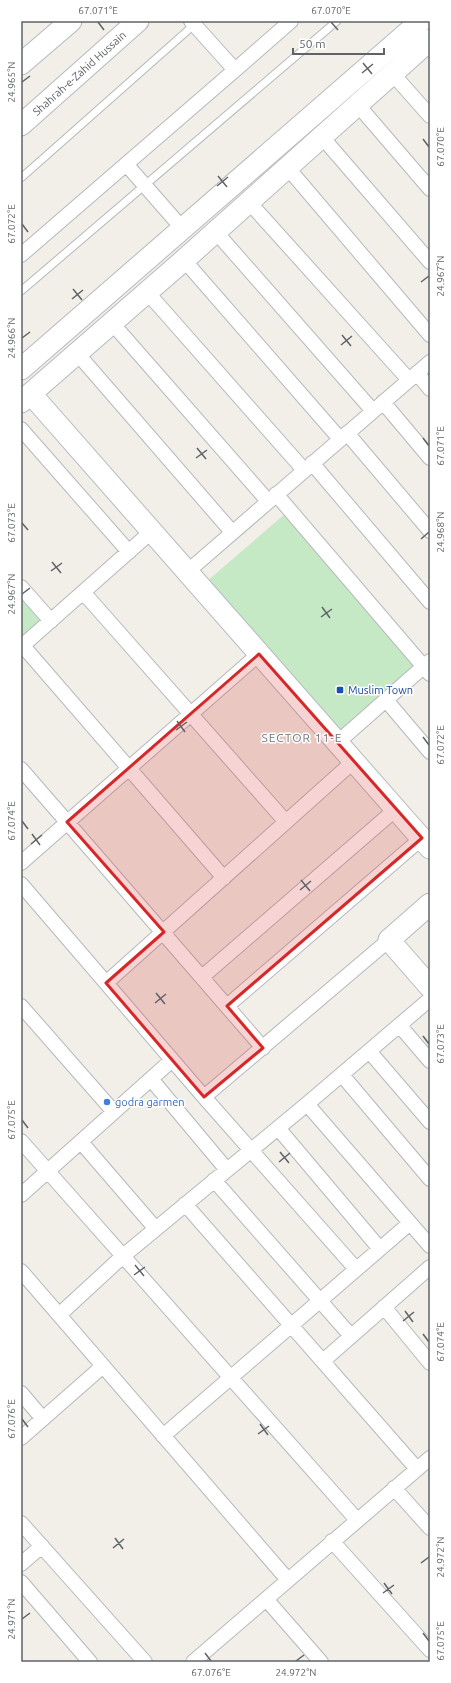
<svg xmlns="http://www.w3.org/2000/svg" width="451" height="1683" font-family="Ubuntu,sans-serif">
  <style>
    .green { fill: #c5e8c5 }
    .lines { fill: none; stroke-linecap: round; stroke-linejoin: round }
    .lane-casing { stroke: #b5b8bc; stroke-width: 9 }
    .street-casing { stroke: #b5b8bc; stroke-width: 16 }
    .secondary-casing { stroke: #b6babf; stroke-width: 23 }
    .lane { stroke: #fff; stroke-width: 7 }
    .street { stroke: #fff; stroke-width: 14 }
    .secondary { stroke: #fff; stroke-width: 21 }
    .marked { fill: #d62828; fill-opacity: 0.2; stroke: #d62828; stroke-width: 3; stroke-linejoin: round }
    .ticks { fill: none; stroke: #5f6368; stroke-width: 1.5 }
    .transit-dot { fill: #1a4fb4; stroke: #fff; stroke-width: 1.5 }
    .shop-dot { fill: #3f7fe0; stroke: #fff; stroke-width: 1.5 }
    .labels { text-anchor: middle; dominant-baseline: central; stroke-width: 3; stroke-linejoin: round; paint-order: stroke }
    .street-label { font-size: 11px; fill: #5f6368; stroke: #fff }
    .transit-label { font-size: 11px; fill: #164399; stroke: #fff; text-anchor: start }
    .shop-label { font-size: 11px; fill: #366cbe; stroke: #fff; text-anchor: start }
    .neighbourhood-label { font-size: 12px; letter-spacing: 1px; fill: #70757a; stroke: #fff }
    .neatline { fill: none; stroke: #5f6368; stroke-width: 1.5 }
    .ticks-label { font-size: 10px; text-anchor: middle; fill: #5f6368 }
  </style>
  <rect width="100%" height="100%" fill="#f1efe8"/>
  <path class="green" d="M286 513 414 666 338 733 206 582Z
    M21 587 51 621 21 647Z"/>
  <g class="lines">
    <g class="lane-casing">
      <path id="lane" d="M21 178 195 24
        M21 291 337 21"/>
    </g>
    <g class="street-casing">
      <path id="street" d="M235 70 291 21
        M392 73 430 116
        M357 104 430 189
        M322 137 430 262
        M126 164 182 228
        M287 167 430 335
        M248 201 409 380
        M215 231 373 411
        M21 255 235 70 191 21
        M184 260 340 439
        M147 292 304 470
        M112 323 268 501
        M76 352 232 532
        M417 373 430 389
        M383 402 430 458
        M21 429 129 552
        M347 433 430 531
        M312 463 430 602
        M276 494 430 674
        M187 572 430 362
        M21 587 51 621
        M83 592 286 822
        M23 646 224 878
        M21 647 151 532
        M386 700 430 752
        M337 743 430 661
        M21 769 263 1048
        M21 863 259 654
        M21 884 204 1097 356 1269
        M202 977 396 809
        M106 983 354 761
        M21 1006 114 1112
        M227 1006 422 838
        M400 1026 430 1061
        M369 1051 430 1122
        M342 1075 430 1179
        M151 1079 227 1170
        M204 1097 389 940
        M307 1104 430 1246
        M278 1128 380 1249
        M21 1141 357 1520
        M81 1142 156 1229
        M214 1180 351 1336
        M21 1195 172 1060
        M185 1204 417 1469
        M21 1271 288 1580
        M384 1307 430 1363
        M59 1315 123 1256 307 1104 430 999
        M323 1361 430 1267
        M21 1393 43 1419
        M163 1436 410 1223
        M21 1438 103 1366
        M394 1488 430 1528
        M21 1523 145 1662
        M332 1541 430 1650
        M21 1564 42 1546
        M21 1582 90 1662
        M266 1599 321 1662
        M193 1662 430 1458"/>
    </g>
    <g class="secondary-casing">
      <g id="secondary">
        <path d="M21 64 71 21"/>
        <path id="s1" d="M21 125 138 21"/>
        <path d="M21 369 421 21"/>
        <path d="M31 394 430 848"/>
        <path d="M21 402 184 260 430 40"/>
        <path d="M430 904 389 940 430 987"/>
      </g>
    </g>
    <use href="#lane" class="lane"/>
    <use href="#street" class="street"/>
    <use href="#secondary" class="secondary"/>
  </g>
  <path class="marked" d="M259 654 422 838 227 1006 263 1048 204 1097 106 983 164 932 67 822Z"/>
  <path class="ticks" d="M98 22 104 30M331 22 338 30M363 63 372 74M362 73 373 64M22 82 30 76M423 139 429 147M218 176 227 187M217 186 228 177M22 224 28 232M421 282 429 276M73 289 82 300M72 299 83 290M342 335 351 346M22 338 30 332M341 345 352 336M423 438 429 446M197 448 206 459M196 458 207 450M22 523 28 530M421 539 429 532M52 562 61 573M51 571 62 563M22 594 30 588M322 607 330 618M321 617 332 609M177 721 185 732M176 730 187 722M423 737 429 745M22 821 28 829M32 834 40 845M31 844 42 835M301 880 310 891M300 890 311 881M156 993 165 1004M155 1003 166 994M423 1036 429 1044M22 1120 28 1128M280 1152 289 1163M279 1162 290 1153M135 1265 144 1276M134 1275 145 1267M405 1311 413 1322M403 1321 414 1312M423 1334 429 1342M22 1419 28 1427M260 1424 268 1435M258 1434 269 1426M115 1538 123 1549M113 1548 124 1539M421 1563 429 1557M384 1583 392 1594M383 1593 394 1585M22 1619 30 1613M423 1633 429 1641M205 1653 211 1661M296 1661 304 1655"/>
  <rect class="transit-dot" x="336" y="686" width="8" height="8" rx="2"/>
  <circle class="shop-dot" cx="107" cy="1102" r="4"/>
  <g class="labels">
    <g class="street-label">
      <text stroke="none"><textPath href="#s1" startOffset="78">Shahrah-e-Zahid Hussain</textPath></text>
    </g>
    <g class="transit-label">
      <text x="348" y="690">Muslim Town</text>
    </g>
    <g class="shop-label">
      <text x="115" y="1102">godra garmen</text>
    </g>
    <g class="neighbourhood-label">
      <text x="302" y="737">SECTOR 11-E</text>
    </g>
  </g>
  <rect width="451" height="1683" fill="none" stroke="#ffffff" stroke-width="44"/>
  <path d="M293 48v6h91v-6" fill="none" stroke="#5f6368" stroke-width="2"/>
  <text x="299" y="48" font-size="12" fill="#5f6368" stroke="#ffffff" stroke-width="3" paint-order="stroke">50 m</text>
  <rect x="22" y="22" width="407" height="1639" class="neatline"/>
  <g class="ticks-label">
    <text x="98" y="14">67.071°E</text>
    <text x="331" y="14">67.070°E</text>
    <text transform="translate(11 82) rotate(-90)" y="4">24.965°N</text>
    <text transform="translate(440 147) rotate(-90)" y="4">67.070°E</text>
    <text transform="translate(11 224) rotate(-90)" y="4">67.072°E</text>
    <text transform="translate(440 276) rotate(-90)" y="4">24.967°N</text>
    <text transform="translate(11 338) rotate(-90)" y="4">24.966°N</text>
    <text transform="translate(440 446) rotate(-90)" y="4">67.071°E</text>
    <text transform="translate(11 523) rotate(-90)" y="4">67.073°E</text>
    <text transform="translate(440 532) rotate(-90)" y="4">24.968°N</text>
    <text transform="translate(11 594) rotate(-90)" y="4">24.967°N</text>
    <text transform="translate(440 745) rotate(-90)" y="4">67.072°E</text>
    <text transform="translate(11 821) rotate(-90)" y="4">67.074°E</text>
    <text transform="translate(440 1044) rotate(-90)" y="4">67.073°E</text>
    <text transform="translate(11 1120) rotate(-90)" y="4">67.075°E</text>
    <text transform="translate(440 1342) rotate(-90)" y="4">67.074°E</text>
    <text transform="translate(11 1419) rotate(-90)" y="4">67.076°E</text>
    <text transform="translate(440 1557) rotate(-90)" y="4">24.972°N</text>
    <text transform="translate(11 1619) rotate(-90)" y="4">24.971°N</text>
    <text transform="translate(440 1641) rotate(-90)" y="4">67.075°E</text>
    <text x="211" y="1676">67.076°E</text>
    <text x="296" y="1676">24.972°N</text>
  </g>
</svg>
